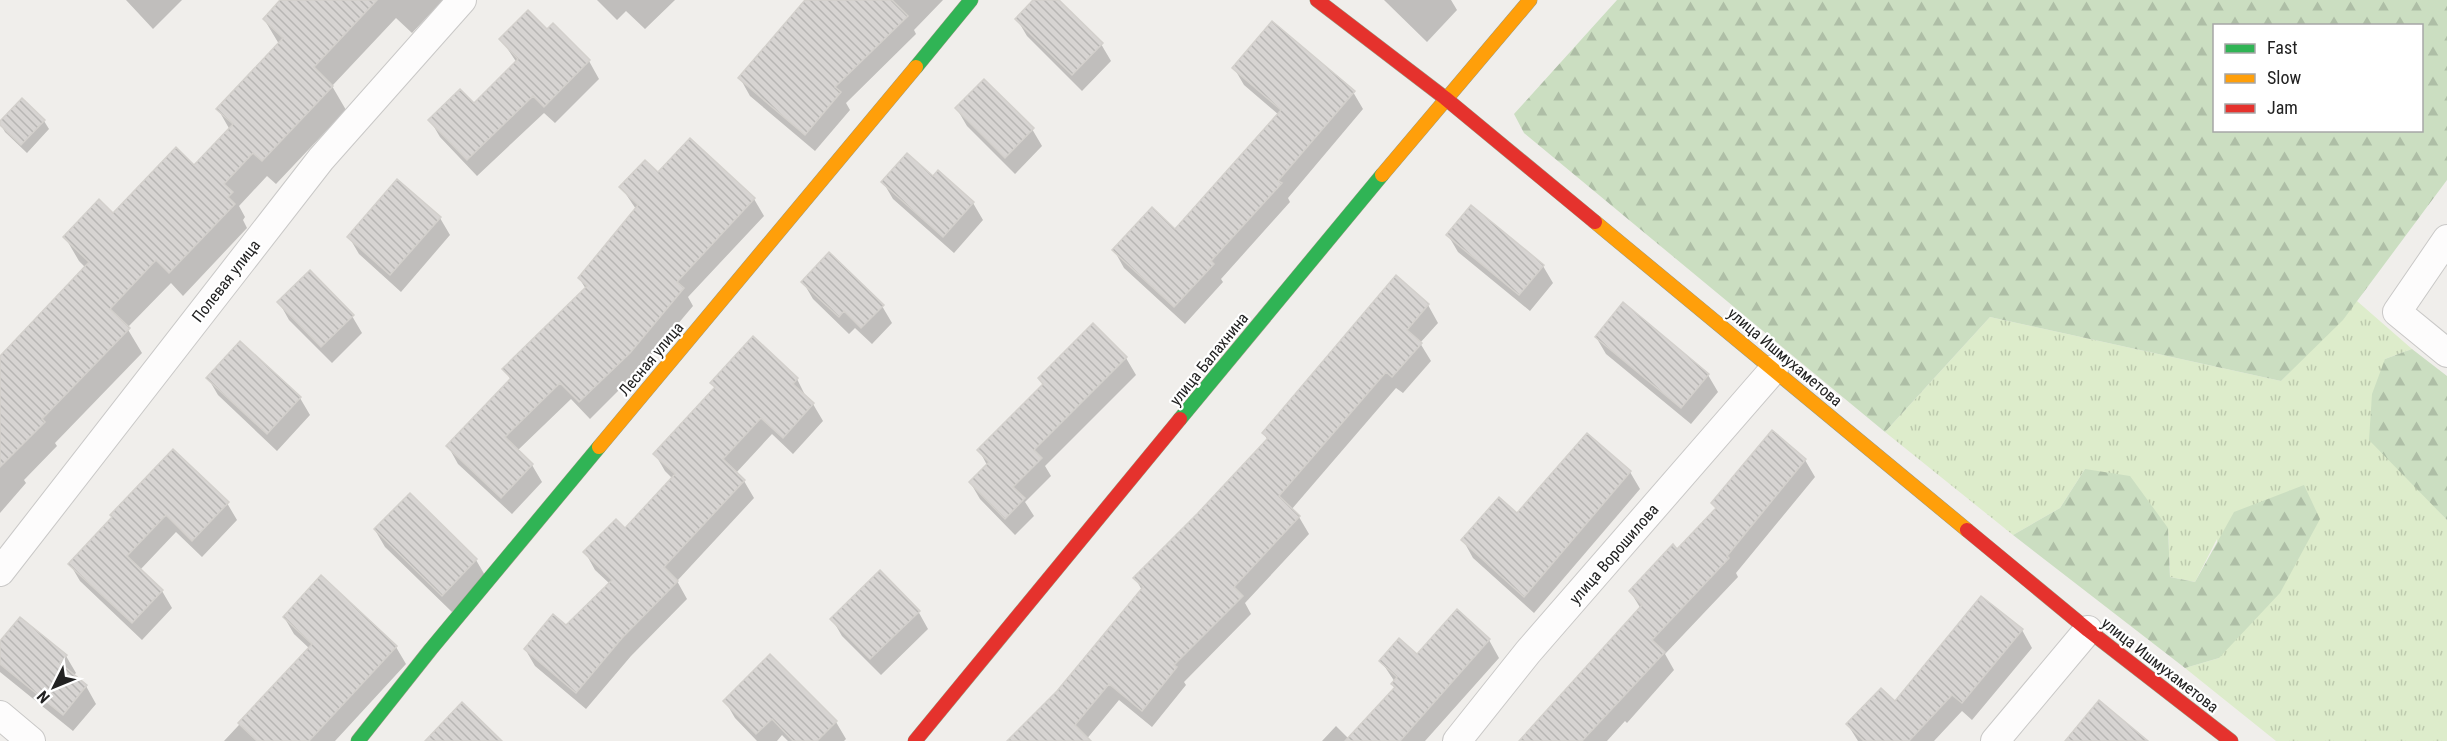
<svg xmlns="http://www.w3.org/2000/svg" width="2447" height="741" font-family="'Roboto Condensed',sans-serif">
  <style>
    .grass { fill: url(#grass-tufts) }
    .forest { fill: url(#forest-firs); fill-rule: evenodd }
    .shadow { fill: #0003 }
    .building { fill: url(#building-back-hatch); stroke: #d3d0cc; stroke-width: 1.5 }
    .lines { fill: none; stroke-linecap: round; stroke-linejoin: round }
    .street-casing { stroke: #c9c8c7; stroke-width: 30 }
    .fast-casing { stroke: #999a82; stroke-width: 15 }
    .slow-casing { stroke: #999a82; stroke-width: 15 }
    .jam-casing { stroke: #999a82; stroke-width: 15 }
    .street { stroke: #fdfcfc; stroke-width: 28 }
    .fast { stroke: #30b455; stroke-width: 14 }
    .slow { stroke: #ff9f0a; stroke-width: 14 }
    .jam { stroke: #e5322d; stroke-width: 14 }
    .labels { text-anchor: middle; dominant-baseline: central; stroke-width: 4.5; stroke-linejoin: round; paint-order: stroke }
    .street-label { font-size: 16px; fill: #222; stroke: #fff }
  </style>
  <defs>
    <pattern id="grass-tufts" width="24" height="20" patternUnits="userSpaceOnUse" patternTransform="scale(1.5)"><rect width="24" height="20" fill="#ddeccb"/><path d="M3 7l-1-3M5 7V3M7 7l1-3M15 17l-1-3M17 17v-4M19 17l1-3" fill="none" stroke="#bdcaae"/></pattern>
    <pattern id="forest-firs" width="22" height="20" patternUnits="userSpaceOnUse" patternTransform="scale(1.5)"><rect width="22" height="20" fill="#cbdec1"/><path d="M5 1l3.5 6h-7zM16 11l3.5 6h-7z" fill="#aebea6"/></pattern>
    <pattern id="building-back-hatch" width="6" height="6" patternUnits="userSpaceOnUse" patternTransform="scale(1.5)"><rect width="6" height="6" fill="#d7d4d2"/><path d="M-1 5l2 2M0 0l6 6M5-1l2 2" fill="none" stroke="#b8b6b4"/></pattern>
  </defs>
  <rect width="100%" height="100%" fill="#f0eeeb"/>
  <path class="grass" d="M2357 301 2412 349 2385 359 2423 494 2447 520V741H2276L2185 668 2219 658 2217 539 2195 582 2170 577 2168 528 2085 469 2060 508 2013 535 1885 432 1990 317 2281 381Z"/>
  <path class="forest" d="M1617 0H2447V180L2343 320 2281 381 1990 317 1885 432 1524 133 1514 114ZM2214 26H2422V130H2214Z
    M2412 349 2447 376V520L2369 440 2372 394 2385 359Z
    M2085 469 2130 476 2168 528 2170 577 2195 582 2234 512 2304 485 2320 519 2280 593 2219 658 2185 668 2013 535 2060 508Z"/>
  <path class="shadow" d="M126 0H182L153 29Z
    M282 0H443L412 33 396 18 332 86 346 110 276 184 267 176 239 206 245 217 243 220 247 228 183 296 171 283 127 328 142 353 55 443 57 446 24 480 26 483 0 513V373L86 268 79 261 65 237 113 215 194 167 230 130 218 109 279 44 264 19Z
    M597 0H675L645 29 626 11 617 20Z
    M807 0H943L914 30 916 34 846 103 850 110 815 151 750 96 740 78Z
    M1035 0H1057L1101 44 1111 61 1082 91 1027 36 1017 19Z
    M1384 0H1451L1457 10 1427 42Z
    M553 25 589 61 599 79 555 123 544 113 477 176 440 137 430 120 474 105 517 63 501 39 547 31Z
    M1234 68 1353 92 1363 109 1288 198 1290 202 1221 279 1223 282 1185 324 1124 268 1114 250 1175 231 1279 115 1244 85Z
    M957 109 1032 129 1042 146 1015 174 967 126Z
    M44 121 49 129 27 153 5 132 0 123Z
    M691 140 754 199 764 216 688 297 693 306 639 370 590 419 571 399 517 451 532 465 542 482 512 514 458 464 448 446 511 380 504 369 586 289 579 278 636 209 621 187 658 174Z
    M883 182 973 203 983 220 954 253 893 199Z
    M440 218 450 235 401 292 359 254 349 237Z
    M1448 235 1543 266 1553 283 1530 311 1458 252Z
    M1396 278 1428 305 1438 323 1420 343 1431 361 1403 393 1396 388 1291 510 1299 517 1309 534 1245 603 1251 614 1184 682 1186 685 1152 727 1119 700 1085 741H1009L1058 692 1142 590 1135 578 1268 441 1264 434Z
    M803 282 882 306 892 323 872 344 855 328 849 334 813 299Z
    M279 302 352 316 362 333 332 363 289 320Z
    M1623 305 1708 375 1718 392 1691 424 1606 354 1596 337Z
    M1126 358 1136 375 1045 466 1051 476 1025 502 1034 516 1015 535 980 499 970 482 987 465 979 450 1044 385 1040 378Z
    M208 378 300 398 310 415 277 451 218 395Z
    M797 379 806 397 813 404 823 421 793 454 772 434 736 473 744 481 754 498 677 581 687 599 631 656 586 709 535 666 525 649 566 627 610 584 595 570 585 552 625 530 673 479 665 471 655 454 715 389 712 383Z
    M1772 432 1805 460 1815 477 1736 573 1738 577 1665 654 1674 670 1627 723 1625 721 1607 741H1528L1641 609 1630 591 1677 551 1717 510 1713 504Z
    M1630 472 1640 489 1534 613 1473 558 1463 540 1517 515Z
    M410 495 476 560 486 577 452 612 385 547 375 530Z
    M227 503 237 520 202 557 176 532 140 570 162 591 172 608 142 640 80 581 70 564 113 518Z
    M321 578 396 647 406 664 335 741H224L310 649 294 634 284 617Z
    M918 611 928 629 881 675 842 636 832 619Z
    M1457 611 1489 640 1499 658 1425 741H1322L1336 726 1349 739 1395 689 1392 684 1395 682 1381 661 1417 656Z
    M2022 630 2032 648 1972 720 1962 711 1934 741H1858L1848 725 1895 703Z
    M0 643 66 656 76 673 73 676 86 686 96 704 73 731 0 672Z
    M725 701 836 722 846 739 844 741H788L782 735 777 741H757L735 718Z"/>
  <path class="building" d="M280 0H377L314 67 333 86 262 161 253 153 224 184 233 192 228 197 235 204 169 273 156 260 110 309 130 328 42 419 45 422 0 467V356L89 262 63 237 99 199 113 213 176 147 194 165 233 124 216 109 283 38 263 19Z
    M805 0H892L908 16 835 87 841 92 805 135 738 78Z
    M1033 0H1059L1103 43 1072 75 1015 19Z
    M528 10 547 29 553 23 590 60 544 107 533 96 467 160 428 120 460 89 474 103 518 59 499 39Z
    M1272 21 1355 91 1278 181 1282 183 1211 261 1214 264 1174 307 1112 250 1152 207 1175 229 1281 110 1232 68Z
    M984 79 1034 128 1005 158 955 108Z
    M22 98 45 120 21 145 0 125V121Z
    M690 138 755 198 677 282 684 288 630 353 579 402 560 383 505 437 533 464 501 498 446 446 511 378 502 369 587 286 578 278 638 205 619 187 645 160 658 172Z
    M907 153 933 176 938 170 974 202 943 237 881 182Z
    M397 179 441 217 390 275 347 237Z
    M1471 205 1544 265 1519 295 1446 235Z
    M829 252 884 305 861 328 844 311 839 317 801 282Z
    M310 270 354 315 321 347 277 302Z
    M1396 275 1429 304 1407 330 1422 343 1392 377 1386 372 1279 496 1300 516 1234 587 1243 596 1174 665 1177 667 1142 711 1109 684 1075 725 1091 741H1007L1057 691 1143 587 1133 578 1197 514 1268 438 1262 433Z
    M1623 302 1709 374 1681 408 1595 337Z
    M1093 323 1127 357 1034 450 1042 458 1013 487 1025 498 1005 519 969 482 989 462 977 450 1043 384 1038 378Z
    M753 336 798 378 793 384 814 403 783 438 761 418 723 459 745 480 664 567 678 581 622 638 576 693 524 649 553 614 566 625 612 580 583 552 616 519 625 528 675 474 653 454 715 387 710 383Z
    M240 341 301 397 267 434 206 378Z
    M1772 430 1806 459 1727 556 1729 558 1652 640 1665 652 1582 741H1519L1642 605 1629 591 1673 544 1677 549 1716 508 1711 503Z
    M1587 433 1631 471 1524 597 1461 540 1499 497 1517 513Z
    M173 449 229 502 192 541 166 515 127 556 163 590 132 623 68 564 112 517 110 515Z
    M410 493 477 559 442 596 374 529Z
    M880 570 920 611 870 659 830 619Z
    M321 575 397 646 309 741H257L238 723 312 644 283 617Z
    M1981 596 2023 629 1962 703 1952 695 1909 741H1864L1846 724 1881 688 1895 701Z
    M1457 609 1490 639 1400 741H1345L1395 687 1391 684 1397 677 1379 661 1399 638 1417 654Z
    M20 617 67 655 60 663 87 685 63 715 0 664V641Z
    M770 654 837 721 817 741H793L772 719 756 734 723 701Z
    M2099 700 2148 741H2065Z
    M462 702 502 741H425Z"/>
  <g class="lines">
    <g class="street-casing">
      <path id="street" d="M2447 239 2397 312 2447 353
        M0 572 321 159 462 0
        M0 715 31 741
        M1457 741 1528 652 1774 369
        M1995 741 2088 630"/>
    </g>
    <g class="fast-casing">
      <path id="fast" d="M916 67 971 0
        M1180 419 1382 175
        M358 741 431 649 599 447"/>
    </g>
    <g class="slow-casing">
      <path id="slow" d="M1382 175 1530 0
        M1595 222 1967 530
        M599 447 916 67"/>
    </g>
    <g class="jam-casing">
      <path id="jam" d="M1317 0 1445 98 1595 222
        M1967 530 2088 630 2231 741
        M915 741 1180 419"/>
    </g>
    <use href="#street" class="street"/>
    <use href="#fast" class="fast"/>
    <use href="#slow" class="slow"/>
    <use href="#jam" class="jam"/>
  </g>
  <g class="labels">
    <g class="street-label">
      <text transform="translate(226 281) rotate(-52)">Полевая улица</text>
      <text transform="translate(1785 357) rotate(40)">улица Ишмухаметова</text>
      <text transform="translate(651 359) rotate(-50)">Лесная улица</text>
      <text transform="translate(1209 359) rotate(-51)">улица Балахнина</text>
      <text transform="translate(1614 554) rotate(-49)">улица Ворошилова</text>
      <text transform="translate(2160 665) rotate(38)">улица Ишмухаметова</text>
    </g>
  </g>
  <rect x="2213" y="24" width="210" height="108" fill="#ffffff" stroke="#a7a7a7" stroke-width="1.5"/>
  <rect x="2225" y="44" width="30" height="9" fill="#30b455" stroke="#a7a7a7" stroke-width="1.5"/>
  <text x="2267" y="54" font-size="18" fill="#222222">Fast</text>
  <rect x="2225" y="74" width="30" height="9" fill="#ff9f0a" stroke="#a7a7a7" stroke-width="1.5"/>
  <text x="2267" y="84" font-size="18" fill="#222222">Slow</text>
  <rect x="2225" y="104" width="30" height="9" fill="#e5322d" stroke="#a7a7a7" stroke-width="1.5"/>
  <text x="2267" y="114" font-size="18" fill="#222222">Jam</text>
  <g transform="translate(54 687) rotate(227)" stroke="#ffffff" stroke-width="4.5" paint-order="stroke">
  <path d="M0-4.5L10 22L0 15L-10 22Z" fill="#222222"/>
  <text y="-9" font-size="16" font-weight="bold" text-anchor="middle" fill="#222222">N</text>
  </g>
</svg>
